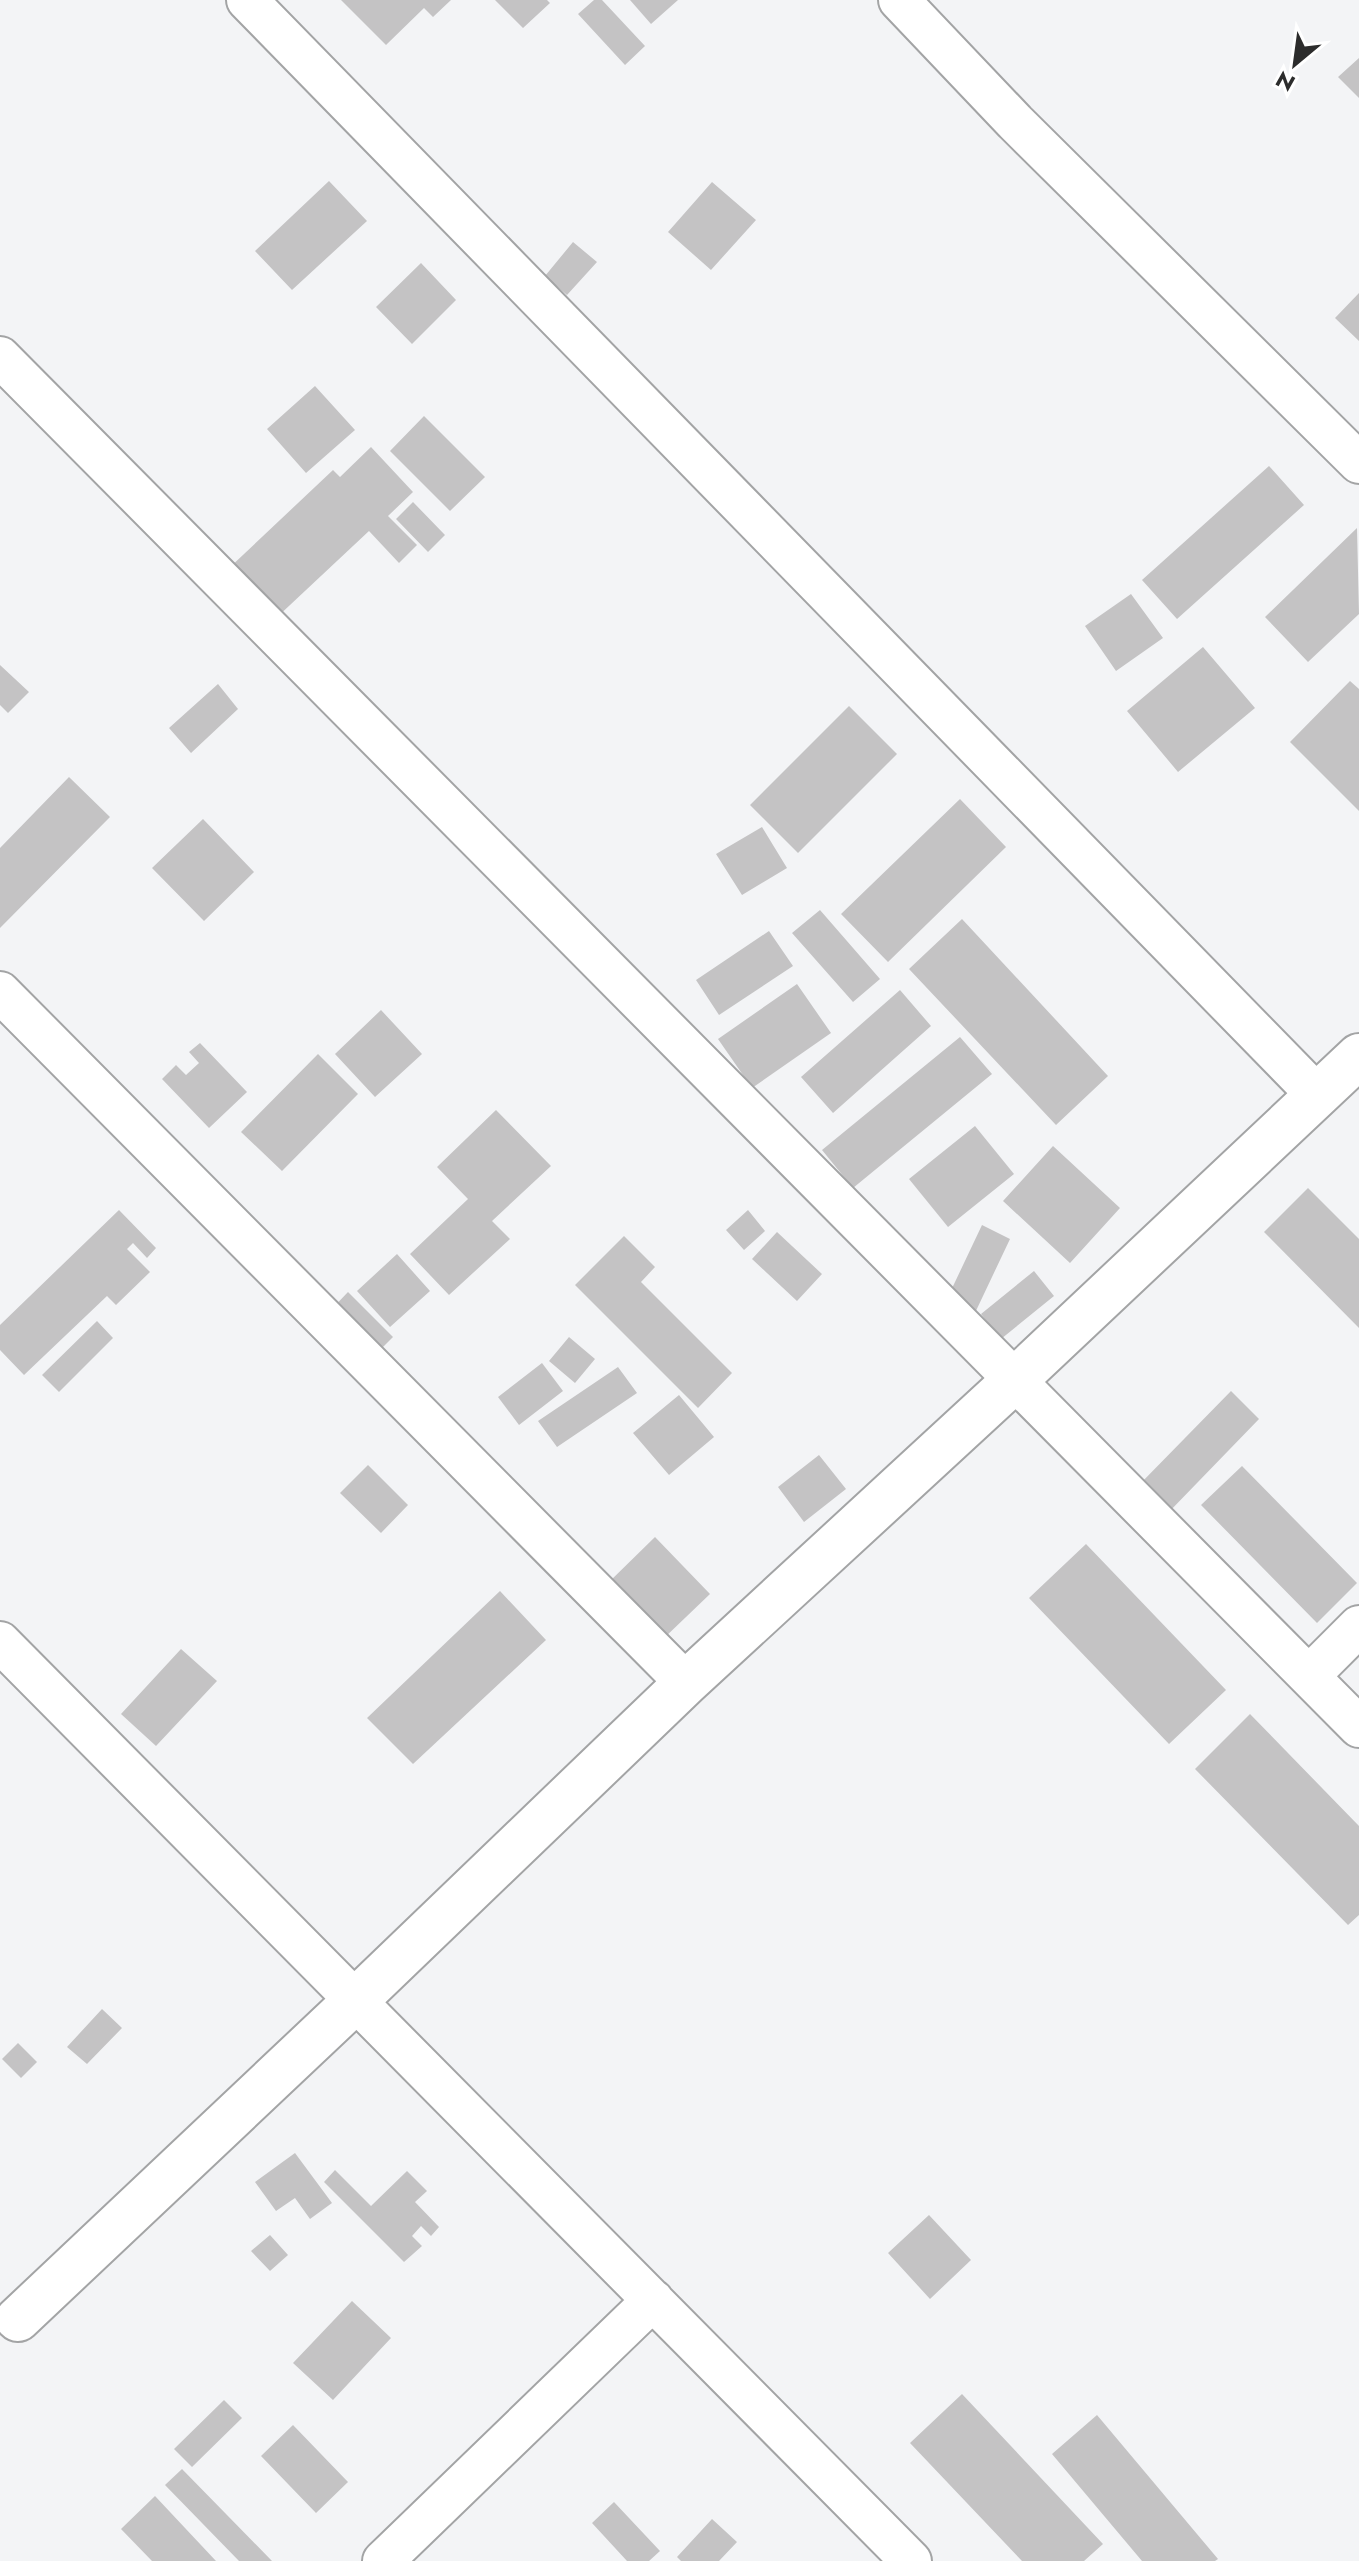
<svg xmlns="http://www.w3.org/2000/svg" width="1359" height="2561" font-family="Jost,sans-serif">
  <style>
    .building { fill: #c4c3c4 }
    .lines { fill: none; stroke-linecap: round; stroke-linejoin: round }
    .minor-casing { stroke: #a3a4a5; stroke-width: 44 }
    .tertiary-casing { stroke: #a3a4a5; stroke-width: 48 }
    .minor { stroke: #fff; stroke-width: 40 }
    .tertiary { stroke: #fff; stroke-width: 44 }
  </style>
  <rect width="100%" height="100%" fill="#f3f4f6"/>
  <path class="building" d="M341 0H451L433 17 424 8 386 45Z
    M495 0H547L550 3 523 28Z
    M594 0H602L645 46 625 65 578 14Z
    M630 0H678L651 24Z
    M1359 58V98L1338 77Z
    M329 181 367 221 292 290 255 251Z
    M712 182 756 220 711 270 668 232Z
    M573 242 597 262 567 295 545 276Z
    M421 263 456 300 412 344 376 307Z
    M1359 293V341L1335 318Z
    M315 386 355 430 306 473 267 429Z
    M424 416 485 477 450 511 390 451Z
    M371 447 413 492 388 516 417 545 399 563 369 531 274 620 227 570 333 470 340 477Z
    M1269 466 1304 505 1177 619 1142 580Z
    M413 502 445 535 428 552 396 519Z
    M1357 528 1359 614 1308 662 1265 617Z
    M1131 594 1163 638 1116 671 1085 626Z
    M1203 647 1255 708 1178 772 1127 711Z
    M0 665 29 692 8 713 0 705Z
    M1350 681 1359 689V811L1290 742Z
    M218 684 238 709 191 753 169 728Z
    M849 706 897 754 798 853 750 805Z
    M69 777 110 817 0 928V848Z
    M960 799 1006 847 888 962 841 914Z
    M203 819 254 872 204 921 152 868Z
    M762 827 787 868 742 895 716 854Z
    M820 910 880 979 853 1002 792 933Z
    M962 919 1108 1076 1056 1125 909 969Z
    M769 931 793 966 719 1015 696 980Z
    M797 984 831 1033 752 1088 718 1039Z
    M900 990 931 1026 833 1113 801 1077Z
    M381 1010 422 1054 375 1097 335 1054Z
    M960 1037 992 1074 853 1188 822 1150Z
    M200 1043 247 1092 209 1128 162 1079 176 1065 186 1075 199 1063 189 1052Z
    M318 1054 358 1094 282 1171 241 1132Z
    M496 1110 551 1166 492 1221 510 1239 449 1295 410 1254 468 1199 437 1167Z
    M975 1126 1014 1174 948 1227 909 1179Z
    M1053 1146 1120 1208 1070 1263 1003 1201Z
    M1308 1188 1359 1239V1328L1264 1232Z
    M119 1210 156 1248 147 1258 133 1243 127 1249 150 1272 116 1305 107 1296 24 1375 0 1350V1325Z
    M748 1210 765 1231 744 1250 726 1230Z
    M982 1225 1010 1239 974 1315 946 1301Z
    M777 1232 822 1274 797 1301 752 1259Z
    M624 1236 655 1267 641 1282 732 1373 698 1408 575 1285Z
    M397 1254 430 1291 390 1327 357 1291Z
    M1034 1271 1054 1296 1001 1339 981 1314Z
    M348 1292 393 1337 371 1359 327 1314Z
    M97 1321 113 1338 59 1392 42 1375Z
    M569 1337 595 1359 575 1383 549 1361Z
    M542 1363 563 1391 519 1425 498 1397Z
    M618 1367 637 1393 557 1447 538 1421Z
    M1231 1391 1259 1419 1167 1514 1138 1486Z
    M679 1395 714 1437 669 1475 633 1433Z
    M819 1455 846 1489 804 1522 778 1487Z
    M368 1465 408 1505 381 1533 340 1493Z
    M1242 1466 1357 1583 1317 1623 1201 1505Z
    M655 1537 710 1594 662 1640 607 1584Z
    M1086 1544 1226 1690 1169 1744 1029 1598Z
    M500 1591 546 1640 413 1764 367 1718Z
    M181 1649 217 1681 156 1746 121 1714Z
    M1250 1714 1359 1826V1915L1348 1925 1195 1769Z
    M102 2009 122 2028 87 2064 67 2047Z
    M18 2043 37 2062 21 2078 2 2059Z
    M295 2153 332 2203 310 2219 295 2198 276 2211 255 2182Z
    M335 2170 371 2206 407 2171 427 2191 415 2202 439 2227 431 2236 421 2226 412 2236 422 2246 404 2262 324 2182Z
    M929 2215 971 2260 930 2299 888 2253Z
    M270 2235 288 2255 270 2271 251 2251Z
    M352 2301 391 2338 333 2400 293 2363Z
    M962 2394 1103 2544 1084 2561H1022L910 2443Z
    M224 2400 242 2418 192 2467 174 2449Z
    M1097 2415 1218 2559 1215 2561H1142L1052 2454Z
    M293 2425 348 2482 316 2513 261 2456Z
    M182 2469 272 2561H239L165 2485Z
    M155 2496 216 2561H152L121 2529Z
    M614 2502 660 2551 649 2561H627L592 2523Z
    M712 2519 737 2542 719 2561H681L677 2557Z"/>
  <g class="lines">
    <g class="minor-casing">
      <path id="minor" d="M247 0 1317 1095
        M899 0 1015 122 1359 463
        M0 357 1359 1727
        M0 992 686 1683
        M0 1642 911 2561
        M1309 1676 1359 1626
        M383 2561 653 2300"/>
    </g>
    <g class="tertiary-casing">
      <path id="tertiary" d="M18 2319 355 2001 686 1683 1016 1379 1359 1056"/>
    </g>
    <use href="#minor" class="minor"/>
    <use href="#tertiary" class="tertiary"/>
  </g>
  <g transform="translate(1295 64) rotate(209)" stroke="#ffffff" stroke-width="6" paint-order="stroke">
  <path d="M0-6L14 30L0 20L-14 30Z" fill="#2c2c2c"/>
  <text y="-12" font-size="22" font-weight="bold" text-anchor="middle" fill="#2c2c2c">N</text>
  </g>
</svg>
